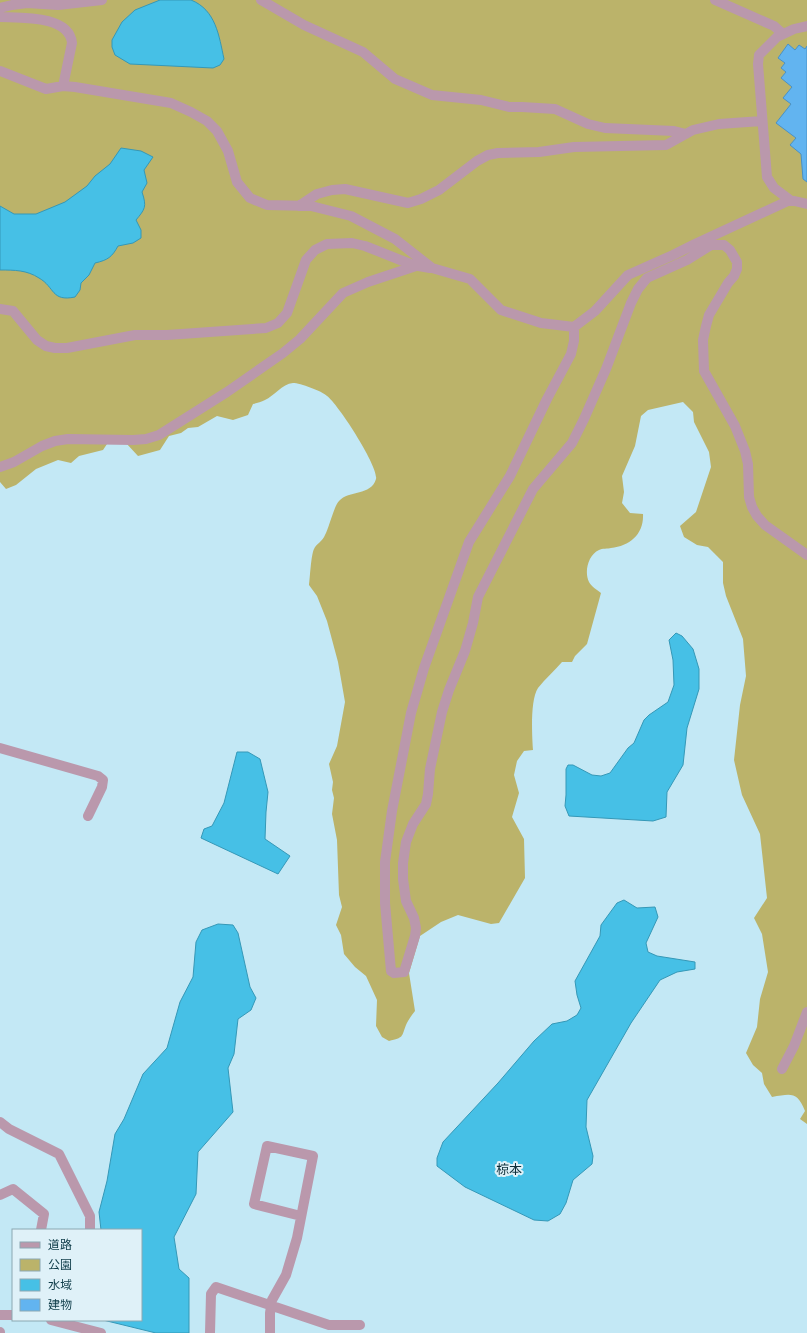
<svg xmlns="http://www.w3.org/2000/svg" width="807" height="1333" font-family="Karla,'Noto Sans JP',sans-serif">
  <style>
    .green { fill: #bbb36a }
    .water { fill: #46c0e6; stroke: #3598b7 }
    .building { fill: #62b4f0; stroke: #4a92c6 }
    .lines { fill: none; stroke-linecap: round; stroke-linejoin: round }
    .minor { stroke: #ba98ac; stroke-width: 10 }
    .labels { text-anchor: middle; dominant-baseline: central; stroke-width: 4; stroke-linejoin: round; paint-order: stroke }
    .quarter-label { font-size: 13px; fill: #0e2f3a; stroke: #dff1f8 }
  </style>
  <rect width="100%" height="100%" fill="#c3e8f5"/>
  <path class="green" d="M0 0H807V1124L800 1119 805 1111C797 1091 791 1094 772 1097L764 1084 762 1073 753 1065 746 1053 757 1027 760 999 768 972 762 934 754 918 767 898 760 834 742 795 734 760 740 705 746 676 743 639 726 596 723 583V562L708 547 697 545 684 537 680 526 696 512 711 467 709 452 694 422 693 412 683 402 648 410 641 416 635 446 622 476 624 492 622 503 630 513 643 514C644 534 630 546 611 548 608 549 602 548 599 550 588 555 584 572 589 582 591 586 597 590 601 593L587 644 575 656 572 662H562C555 670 545 679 538 688 530 700 532 735 533 750L524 751 517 761 514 775 519 793 512 817 524 839 525 878 499 923 491 924 458 915 441 922 420 936 409 973 415 1011C412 1015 408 1020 406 1025 401 1038 404 1037 389 1041L382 1037 376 1026 377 1000 366 976 355 967 344 954 341 935 336 925 342 907 339 895 337 840 332 814 334 798 332 790 333 782 329 764 337 746 345 702 338 662 327 621 317 596 309 585C310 578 311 555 314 549 316 544 323 541 325 535 329 528 334 506 339 501 349 490 371 496 376 479 379 467 338 404 327 396 322 391 300 383 293 383 282 384 274 396 265 400 261 402 257 403 253 404L248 415 233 420 217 416 198 427 188 428 181 433 169 436 160 450 138 456 126 443 107 444 103 450 79 456 71 463 58 460 36 469 16 485 6 489 0 482Z"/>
  <path class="water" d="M160 0H191C216 10 219 36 224 59L220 65 213 68 130 64 115 55 112 47V40L122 22 135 10Z
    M121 148 141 151 153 157 144 170 147 183 142 192C147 207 145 209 136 220L141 230V238L133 243 118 246C112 257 108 260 95 263L89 275 81 283 80 290 75 297C51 302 55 287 39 278 27 270 14 270 0 270V206L14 214H36L65 202 87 186 95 176 110 164Z
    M676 633 682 636 693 649 699 669V689L687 728 683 765 667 792 666 817 653 821 569 816 565 806 566 795V769L568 765H573L592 775 601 776 610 773 628 748 634 743 644 720 649 715 668 702 674 685 673 660 669 640Z
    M237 752H248L260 759 268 792 266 812 265 839 290 856 278 874 201 838 204 829 212 826 224 803Z
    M624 900 637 908 655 907 658 917 646 943 648 952 657 956 695 962V969L677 972 660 980 631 1023 587 1100 586 1127 593 1156 592 1164 573 1180 566 1203 560 1214 548 1221 534 1220 465 1187 437 1166V1158L443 1142 498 1083 534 1041 552 1024 567 1021 577 1015 581 1008 577 995 575 981 600 936 601 925 617 903Z
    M218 924 233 925 238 933 250 987 256 998 251 1010 238 1019 234 1054 228 1068 233 1112 198 1152 196 1194 174 1237 179 1269 189 1278V1333H156L103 1320H141V1230H101L99 1212 107 1181 115 1134 124 1119 143 1074 167 1048 180 1002 193 977 196 942 202 930Z"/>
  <path class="building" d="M788 44 795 50 799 45 805 49 807 46V182L803 179 801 154 790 145 796 138 776 123 791 104 783 98 792 87 781 78 786 72 781 68 785 63 778 58Z"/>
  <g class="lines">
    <path class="minor" d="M261 0 304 25 363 52 395 79 432 95 481 100 509 107H522L555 109 588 124 605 128 674 131 686 134
      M715 0 774 26 783 34
      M0 8 12 5 27 3 58 5 102 0
      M0 17C21 18 69 15 72 43L63 86 75 87 171 103 191 112 207 121 217 131 228 151 237 182 250 198 267 205 311 206 351 216 395 239 432 268 470 279 501 310 541 323 574 327 595 311 628 275 673 255 695 244 790 200 807 204
      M0 71 46 89 63 86
      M790 200 774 188 767 177 758 64 759 55 777 37 794 29 807 26
      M299 206 317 194 332 190 345 189 408 203 421 199 439 190 477 161 488 155 498 153 539 152 574 147 666 145 693 130 719 124 762 121
      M0 309 13 311 37 340 46 346 55 348H67L135 335H167L266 328 278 323 287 313 306 260 315 250 327 244 352 243 365 246 413 265 430 268
      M574 327V341L571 354 547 399 510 476 469 542 424 668 411 713 392 811 385 862V903L391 971 394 973 404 972 415 936 416 928 414 918 406 901 403 879V863L406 842 413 824 426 804 428 794 430 769 442 712 449 690 465 651 473 623 478 597 533 489 572 443 584 419 606 369 631 303 638 289 647 278 687 260 711 245H724L730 250 737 262V269L734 276 728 283 709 315 706 326 703 340 704 371 735 426 745 451 748 464 749 497 752 507 757 516 765 525 807 555
      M0 467 14 462 42 446 55 441 68 439 133 440 146 439 159 435 227 392 283 353 300 339 343 293 368 282 416 266
      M0 748 98 776 103 780 102 787 88 816
      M782 1069 794 1046 807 1012
      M0 1122 9 1129 59 1154 90 1216V1230
      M0 1195 13 1189 44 1214 41 1230
      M0 1315H13
      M51 1320 101 1333
      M0 1332V1333
      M210 1333 211 1294 216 1287 329 1325H360
      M270 1333V1313L272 1300 286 1275 297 1238 313 1156 267 1146 254 1204 301 1216"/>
  </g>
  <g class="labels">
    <g class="quarter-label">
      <text x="509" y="1169">椋本</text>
    </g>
  </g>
  <rect x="12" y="1229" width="130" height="92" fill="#dff1f8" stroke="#8ba8b2"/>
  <rect x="20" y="1242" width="20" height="6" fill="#ba98ac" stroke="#8ba8b2"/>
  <text x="48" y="1249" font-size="12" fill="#0d3b48">道路</text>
  <rect x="20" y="1259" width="20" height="12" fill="#bbb36a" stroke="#8ba8b2"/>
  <text x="48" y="1269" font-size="12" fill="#0d3b48">公園</text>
  <rect x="20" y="1279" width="20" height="12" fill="#46c0e6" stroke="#8ba8b2"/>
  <text x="48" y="1289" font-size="12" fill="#0d3b48">水域</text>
  <rect x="20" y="1299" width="20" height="12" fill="#62b4f0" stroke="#8ba8b2"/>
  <text x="48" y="1309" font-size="12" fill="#0d3b48">建物</text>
</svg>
